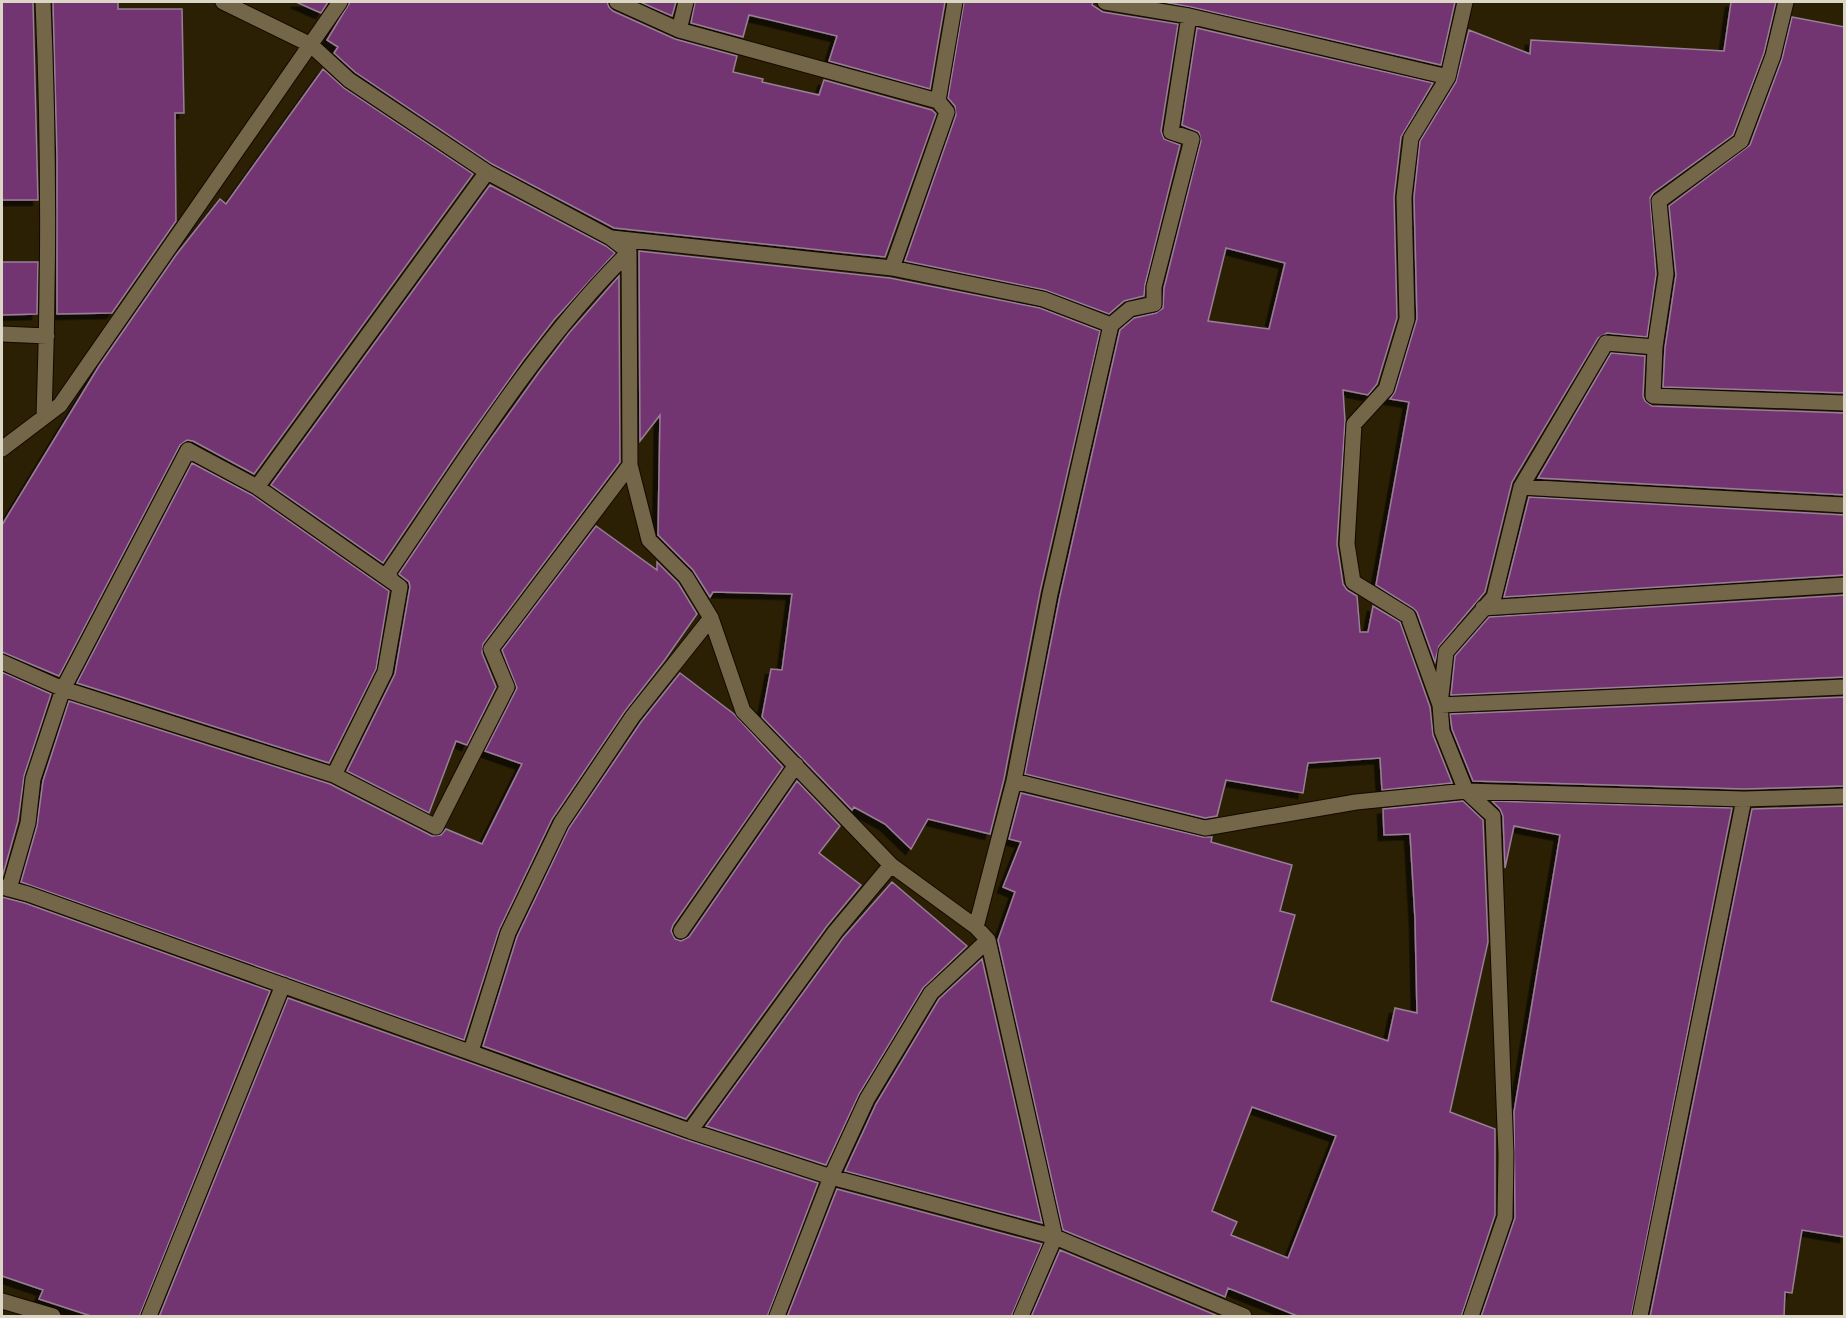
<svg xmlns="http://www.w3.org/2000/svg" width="1846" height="1318" font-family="Poppins,sans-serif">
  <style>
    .building { fill: #723672; stroke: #987f97; stroke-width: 1.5; fill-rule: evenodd; filter: url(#shadow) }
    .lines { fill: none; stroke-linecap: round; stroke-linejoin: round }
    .minor-casing { stroke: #130900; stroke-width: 17 }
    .minor { stroke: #736649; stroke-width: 15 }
  </style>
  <defs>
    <filter id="shadow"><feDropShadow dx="-5.5" dy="5.5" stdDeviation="0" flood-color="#0009"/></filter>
  </defs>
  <rect width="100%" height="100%" fill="#2b2004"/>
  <path class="building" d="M2 2H33L38 200H2Z
    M53 2H118V9H182L184 113H175L176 221 112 313 57 314V157Z
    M296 2H328L321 13Z
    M350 2H607L609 7 613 11 675 39 737 56 733 72 763 79 762 82 819 95 824 80 932 110 936 114 885 257 614 228 492 164 355 72 334 53 338 47 327 40Z
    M640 2H676L672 16Z
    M695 2H945L930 89 829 61 837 36 749 15 743 37 691 23Z
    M964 2H1093L1092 5 1103 12 1178 24 1161 131 1164 139 1180 145 1145 285 1144 296 1124 301 1109 314 1045 290 905 261 956 115 955 106 948 98Z
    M1163 2H1455L1441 65 1191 7Z
    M1731 2H1776L1764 53 1733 135 1653 193 1650 198 1656 274 1647 337 1607 333 1598 338 1512 482 1485 592 1439 646 1435 662 1417 612 1413 608 1376 585 1409 402 1390 399 1395 392 1417 319 1414 197 1420 141 1456 82 1469 30 1530 54 1531 40 1724 51Z
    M1792 17 1845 27V393L1663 387 1665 348 1676 275 1669 206 1750 145 1782 59Z
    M1197 28 1433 83 1401 137 1394 197 1397 318 1377 384 1368 395 1343 390 1345 421 1337 544 1343 584 1347 590 1357 596 1360 632H1368L1373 606 1400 622 1430 707 1433 735 1452 783 1382 790 1380 758 1308 763 1303 793 1226 780 1217 816 1205 818 1025 774 1060 596 1120 330 1134 318 1156 313 1163 308 1164 288 1201 141 1199 132 1182 125ZM1226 248 1285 263 1269 329 1208 321Z
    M323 69 344 88 473 174 254 474 193 441 187 440 180 445 59 676 2 652V525L99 366 176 255 220 199 226 204Z
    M490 185 606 246 615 253 554 320 523 360 464 443 383 563 271 485Z
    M639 251 890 278 1040 308 1100 331 1040 592 1004 779 990 834 928 819 911 849 885 824 854 807 852 810 762 717 771 669 782 670 792 594 713 592 710 597 693 570 658 535 660 415 640 441Z
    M2 262H38L37 314 2 315Z
    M619 276 620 462 483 644 482 653 496 687 467 745 456 741 429 813 347 771 395 674 410 587 409 582 399 574 480 454 539 372 569 333Z
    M1611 353 1645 356 1643 396 1645 401 1652 406 1845 413V495L1538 478Z
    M192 463 252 495 389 591 376 669 329 763 77 683Z
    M1529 497 1845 515V575L1504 597Z
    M596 526 657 570V562L678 583 697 614 664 661 625 711 552 819 499 930 464 1040 21 882 37 826 43 781 69 701 330 784 432 836 441 835 446 829 482 844 522 764 485 751 517 688 502 650Z
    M1845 595V677L1451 695 1455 656 1489 617Z
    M2 672 51 694 24 776 18 821 2 878Z
    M680 673 734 714 783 767 673 925 671 931 675 939 681 941 689 937 797 781 840 826 819 853 861 885 827 926 686 1119 483 1046 517 937 569 828 641 722Z
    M1844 697 1845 786 1744 789 1473 781 1452 729 1450 714Z
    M1021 793 1203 837H1212L1211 842 1292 865 1280 911 1295 915 1271 1001 1388 1041 1395 1008 1417 1013 1415 919 1410 834 1384 835 1383 809 1463 801 1483 820 1488 942 1450 1112 1495 1129V1215L1461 1317H1300L1228 1288 1225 1297 1063 1230 998 940 1015 892 1003 887 1021 842 1009 839ZM1252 1107 1336 1136 1288 1258 1231 1235 1237 1222 1212 1211Z
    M1492 801 1732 808 1631 1317H1481L1515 1218 1514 1112 1560 835 1514 826 1505 868 1503 816 1500 809Z
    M1845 806V1237L1802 1230 1792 1293 1785 1292 1784 1317H1650L1752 809Z
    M892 882 967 946 923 988 859 1094 826 1165 706 1126 843 938Z
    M2 897 25 903 270 991 139 1317H94L39 1299 43 1290 2 1276Z
    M982 959 1042 1223 845 1171 876 1104 939 999Z
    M288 998 687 1140 818 1183 767 1317H159Z
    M837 1189 1042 1244 1011 1317H787Z
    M1060 1250 1218 1316V1317H1031Z"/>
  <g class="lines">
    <g class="minor-casing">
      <path id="minor" d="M43 2C49 140 49 278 44 417
        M223 2 311 45 349 80 487 172 611 238 629 252 630 465 649 540 686 577 711 618 743 711 891 865 976 927 988 940 1055 1237 1244 1316
        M617 2 679 30 938 101
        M955 2 938 101 947 112 892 268 1043 299 1111 325 1050 594 1014 781 976 927
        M1105 2 1189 16
        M1465 2 1448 77 1411 138 1404 197 1407 319 1386 389 1354 424 1347 544 1353 582 1408 616 1440 705 1442 731 1466 791 1493 816 1506 1154 1505 1217 1471 1316
        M679 30 686 2
        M612 238 892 268
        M1111 325 1130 309 1154 304V287L1192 139 1171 132 1189 16 1448 77
        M2 334 47 336
        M1655 347 1666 274 1659 201 1741 141 1773 56 1786 2
        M1844 403 1653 396 1655 347 1606 343 1521 487 1494 597 1446 652 1440 705 1844 687
        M2 449 60 405 340 2
        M257 487 487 172
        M1521 487 1844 505
        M1483 608 1844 585
        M2 662 63 689 334 775 436 827 507 687 491 649 630 465
        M334 775 385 672 400 587 392 581 388 573C463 464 534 346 629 252
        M1014 781 1205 828 1356 802 1466 791 1744 799 1844 796
        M2 887 28 894 690 1131 831 1177 1055 1237 1021 1316
        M9 889 28 823 33 779 63 689 188 450 257 487 400 587
        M681 931 796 765
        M471 1051 508 933 561 823 633 716 711 618
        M690 1131 835 932 891 865
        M2 1301 53 1316
        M149 1316 283 985
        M777 1316 831 1177 867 1099 931 993 988 940
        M1640 1316 1744 799"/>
    </g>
    <use href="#minor" class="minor"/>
  </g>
  <rect width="1846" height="1318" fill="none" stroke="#dcd6c6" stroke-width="6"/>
</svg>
